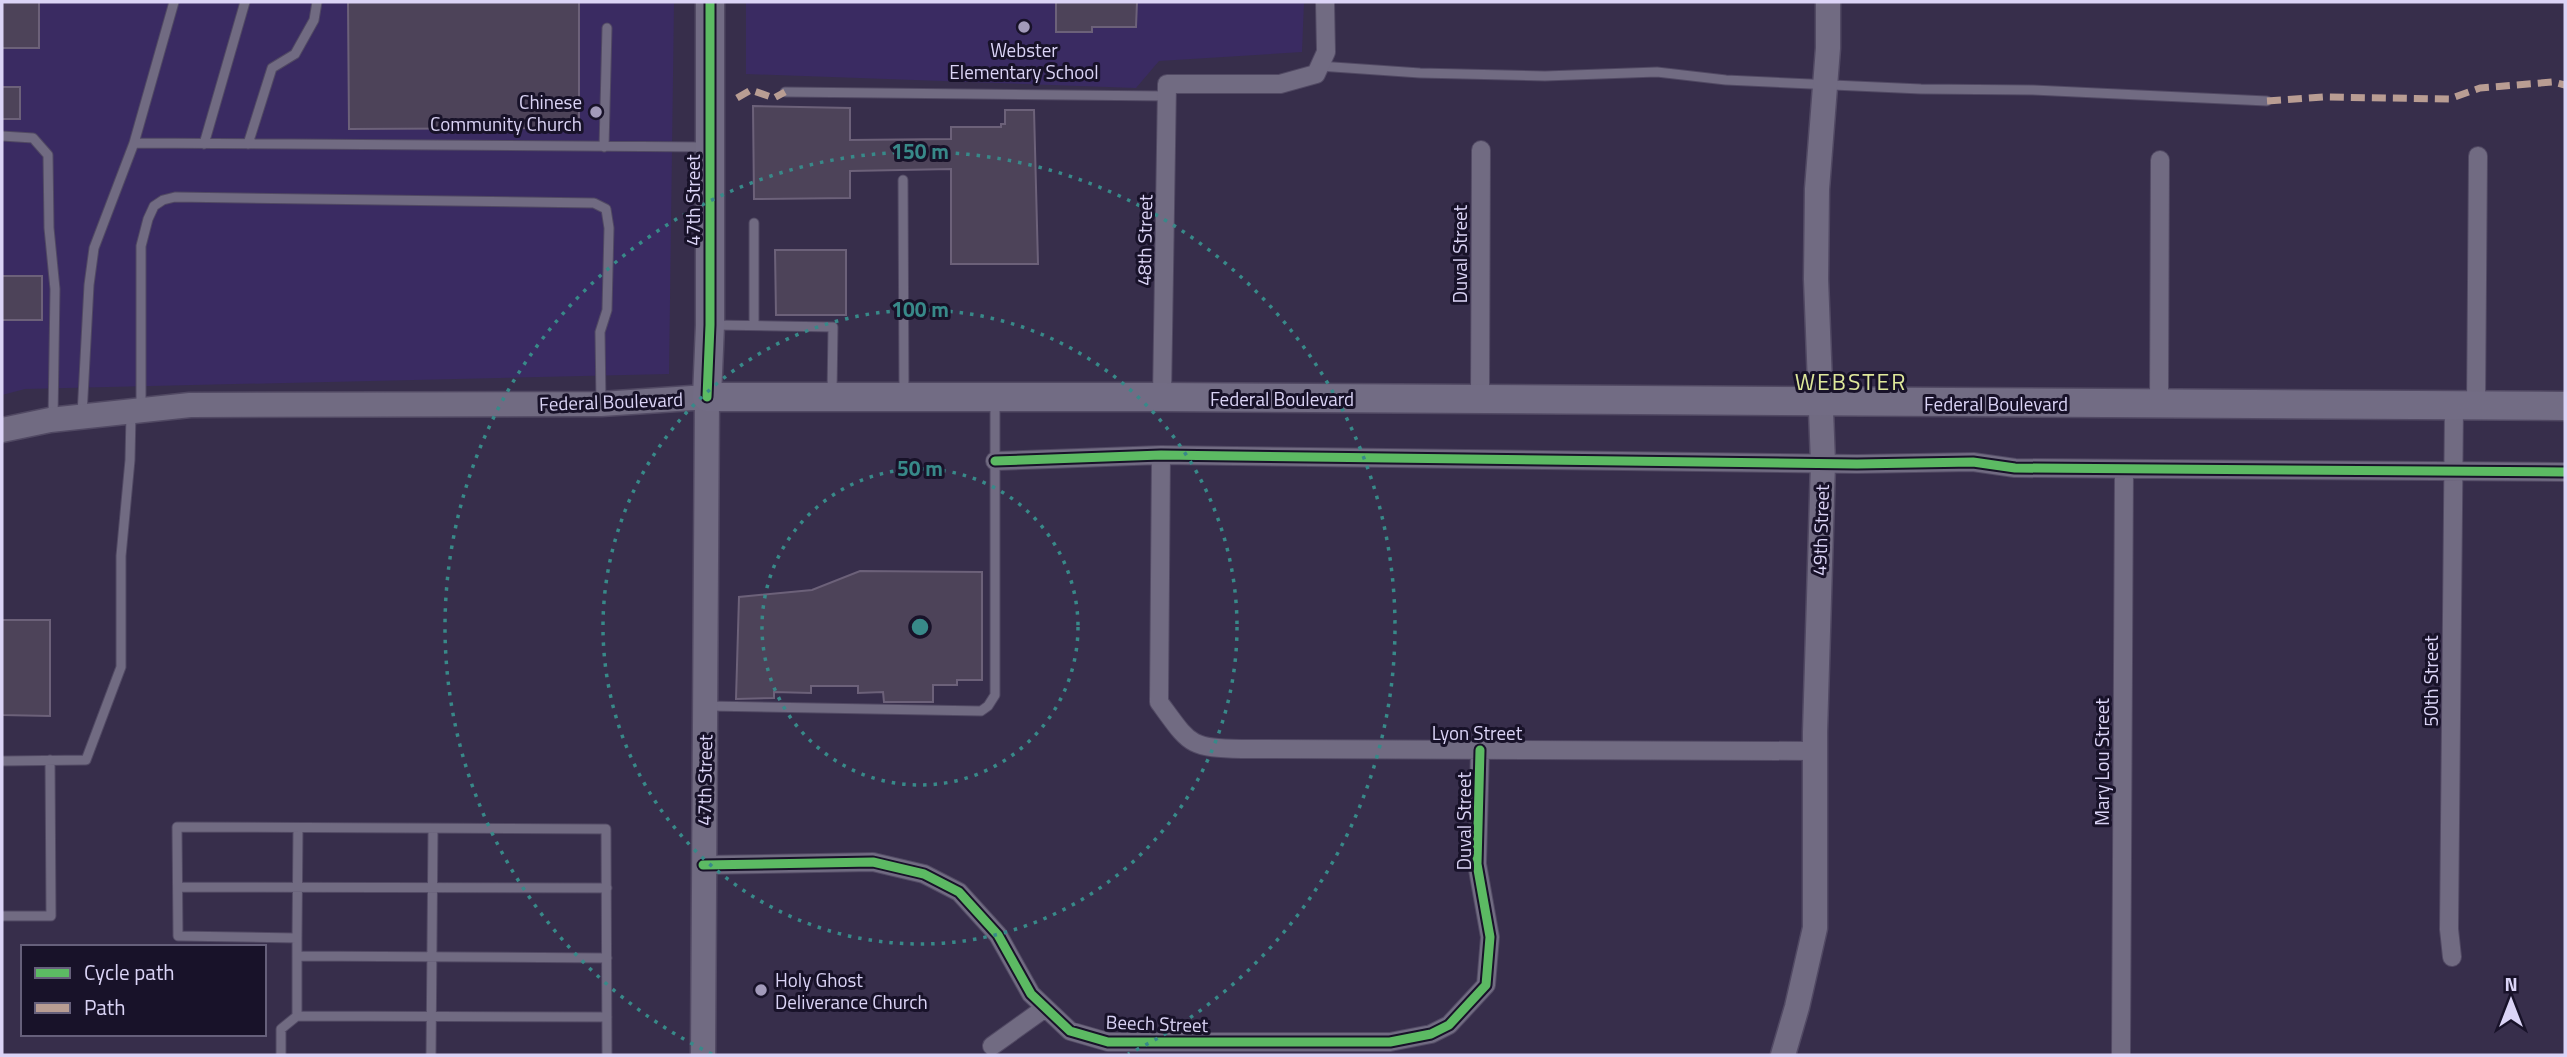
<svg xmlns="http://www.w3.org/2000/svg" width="2567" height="1057" font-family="'Titillium Web',sans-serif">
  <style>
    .built { fill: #3a2b62 }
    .building { fill: #4d4359; stroke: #6c6179; stroke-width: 2 }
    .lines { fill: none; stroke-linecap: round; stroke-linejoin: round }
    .lane-casing { stroke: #514963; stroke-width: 11 }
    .street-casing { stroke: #514963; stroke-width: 20 }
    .secondary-casing { stroke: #514963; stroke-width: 27 }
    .primary-casing { stroke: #514963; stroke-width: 31 }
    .lane { stroke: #716b82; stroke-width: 9 }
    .street { stroke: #716b82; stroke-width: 18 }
    .secondary { stroke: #716b82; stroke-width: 24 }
    .primary { stroke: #726c84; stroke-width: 28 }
    .quiet { stroke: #b99d93; stroke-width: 7; stroke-dasharray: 14 7; stroke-linecap: butt }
    .cycleway-casing { stroke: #181229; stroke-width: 13 }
    .cycleway { stroke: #5cba63; stroke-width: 9 }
    .ring { fill: none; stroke: #388989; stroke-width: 3.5; stroke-dasharray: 3.5 7 }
    .poi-dot { fill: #a29aba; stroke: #181229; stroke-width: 2.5 }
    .labels { text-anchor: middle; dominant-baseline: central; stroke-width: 6; stroke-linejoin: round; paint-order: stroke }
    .poi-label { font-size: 19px; fill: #dbd4f6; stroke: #181229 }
    .street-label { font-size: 19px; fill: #dbd4f6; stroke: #181229 }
    .quarter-label { font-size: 23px; letter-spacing: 2px; fill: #dfe89a; stroke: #181229 }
    .centre { fill: #388989; stroke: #181229; stroke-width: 3.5 }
    .ring-label { font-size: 21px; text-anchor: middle; font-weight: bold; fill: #388989; stroke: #181229; stroke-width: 6; stroke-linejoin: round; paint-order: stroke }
  </style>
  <rect width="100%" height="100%" fill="#372e4b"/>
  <path class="built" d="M2 2H674L669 374 25 389 2 395Z
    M746 2H1304L1302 52 1159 61 1136 88 746 74Z"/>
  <path class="building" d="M2 2H39V48H2Z
    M348 2H579V128L349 129Z
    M1056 2H1137L1136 27H1092V32H1056Z
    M2 87H20V119H2Z
    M753 106 850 108V140L951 139V127H1001V124H1005V110H1034L1038 264H951V169L850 171V198L754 199Z
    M775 250H846V315H776Z
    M2 276H42V320H2Z
    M860 571 982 572V680H957V685H933V702H884L883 692 858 693V686H811V693L774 692V698L736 699 739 597 812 590Z
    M2 620H50V716L2 715Z"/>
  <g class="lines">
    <g class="lane-casing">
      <path id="lane" d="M1319 66 1420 73 1545 76 1657 72 1726 80 1921 89 2033 90 2267 101
        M785 92 1167 96
        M2 136 33 138 48 155 49 228 55 289 53 418
        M134 143 174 2
        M204 144 245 2
        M248 144 272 68 295 54 314 20 317 2
        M604 147 607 28
        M903 180 904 392
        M713 325 833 327 832 392
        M754 325V223
        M141 408V246L148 219 154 206 163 200 175 197 594 203 606 209 609 228 607 310 600 332 601 402
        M82 415 89 285 94 248 134 143 708 147
        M707 706 981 711 988 706 995 695V399
        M2 761 86 760 121 667V556L130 460 131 413
        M178 887 607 888
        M2 916H51L50 760
        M297 938 298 828
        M297 956 607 958
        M297 1016 607 1017
        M281 1055V1029L297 1016V938L178 936 177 827 606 829 607 1055
        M431 1055 433 829"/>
    </g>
    <g class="street-casing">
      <path id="street" d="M1162 397 1167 84H1280L1316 74 1326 52 1325 2
        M1480 399 1481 150
        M2159 404 2160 160
        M2476 406 2478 156
        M1161 455 1159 702C1190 744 1188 748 1242 749L1815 751
        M995 461 1161 455 1857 464 1973 462 2015 468 2565 472
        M703 865 873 862 924 874 959 892 998 935 1031 994 1070 1031 1108 1042H1390L1431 1034 1449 1025 1486 985 1490 937 1477 864 1480 750
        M2452 957 2449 929 2454 406
        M992 1046 1045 1008
        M2121 1055 2124 469"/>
    </g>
    <g class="secondary-casing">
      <path id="secondary" d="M2 430 50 420 190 405 601 404 707 397 703 1055
        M1783 1055 1797 1007 1815 928V732L1823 463 1816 279 1817 189 1828 48V2"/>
    </g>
    <g class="primary-casing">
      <path id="primary" d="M710 2V325L707 397H1162L2565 406"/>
    </g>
    <use href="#lane" class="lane"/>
    <use href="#street" class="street"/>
    <use href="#secondary" class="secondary"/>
    <use href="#primary" class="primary"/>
    <path class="quiet" d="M737 98 751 90 774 98 785 92
      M2267 101 2323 97 2449 99 2480 88 2553 82 2565 85"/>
    <g class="cycleway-casing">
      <path id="cycleway" d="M707 397 710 325V2
        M995 461 1161 455 1857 464 1973 462 2015 468 2565 472
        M703 865 873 862 924 874 959 892 998 935 1031 994 1070 1031 1108 1042H1390L1431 1034 1449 1025 1486 985 1490 937 1477 864 1480 750"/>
    </g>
    <use href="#cycleway" class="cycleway"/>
  </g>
  <g class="ring">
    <circle cx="920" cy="627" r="158"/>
    <circle cx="920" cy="627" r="317"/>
    <path d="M712 1054A475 475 0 1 1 1128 1054"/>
  </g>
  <g class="poi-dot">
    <circle cx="1024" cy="27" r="7"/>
    <circle cx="596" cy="112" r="7"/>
    <circle cx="761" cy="990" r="7"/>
  </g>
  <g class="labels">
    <g class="poi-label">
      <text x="1024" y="49">Webster<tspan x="1024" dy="22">Elementary School</tspan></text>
      <text x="582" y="101" text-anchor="end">Chinese<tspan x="582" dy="22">Community Church</tspan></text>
      <text x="775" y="979" text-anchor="start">Holy Ghost<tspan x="775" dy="22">Deliverance Church</tspan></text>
    </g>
    <g class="street-label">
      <text transform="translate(692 200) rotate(-90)">47th Street</text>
      <text transform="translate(1144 240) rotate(-89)">48th Street</text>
      <text transform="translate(1459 254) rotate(-90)">Duval Street</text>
      <text x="1282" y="398">Federal Boulevard</text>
      <text transform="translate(611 401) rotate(-2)">Federal Boulevard</text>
      <text x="1996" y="403">Federal Boulevard</text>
      <text transform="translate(1820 530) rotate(-88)">49th Street</text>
      <text transform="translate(2430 681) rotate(-90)">50th Street</text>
      <text x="1477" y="732">Lyon Street</text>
      <text transform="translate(2101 762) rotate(-90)">Mary Lou Street</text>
      <text transform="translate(704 780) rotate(-89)">47th Street</text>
      <text transform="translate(1463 821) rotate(-90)">Duval Street</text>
      <text transform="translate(1157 1023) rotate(2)">Beech Street</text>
    </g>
    <g class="quarter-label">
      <text x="1851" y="381">WEBSTER</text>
    </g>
  </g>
  <circle cx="920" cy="627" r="10" class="centre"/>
  <g class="ring-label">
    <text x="920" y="159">150 m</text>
    <text x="920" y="317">100 m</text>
    <text x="920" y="476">50 m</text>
  </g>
  <rect width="2567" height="1057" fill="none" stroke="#dbd4f6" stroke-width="7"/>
  <rect x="21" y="945" width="245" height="91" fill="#181229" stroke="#66607b" stroke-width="2"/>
  <rect x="35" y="968" width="35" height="10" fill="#5cba63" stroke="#66607b" stroke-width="2"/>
  <text x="84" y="980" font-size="21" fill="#dbd4f6">Cycle path</text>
  <rect x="35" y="1003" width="35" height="10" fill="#b99d93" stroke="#66607b" stroke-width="2"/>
  <text x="84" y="1015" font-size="21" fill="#dbd4f6">Path</text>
  <g transform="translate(2511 1001)" stroke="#181229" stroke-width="5" paint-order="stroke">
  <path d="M0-5L12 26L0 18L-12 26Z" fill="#dbd4f6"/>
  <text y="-10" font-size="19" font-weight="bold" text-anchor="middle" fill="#dbd4f6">N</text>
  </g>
</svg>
